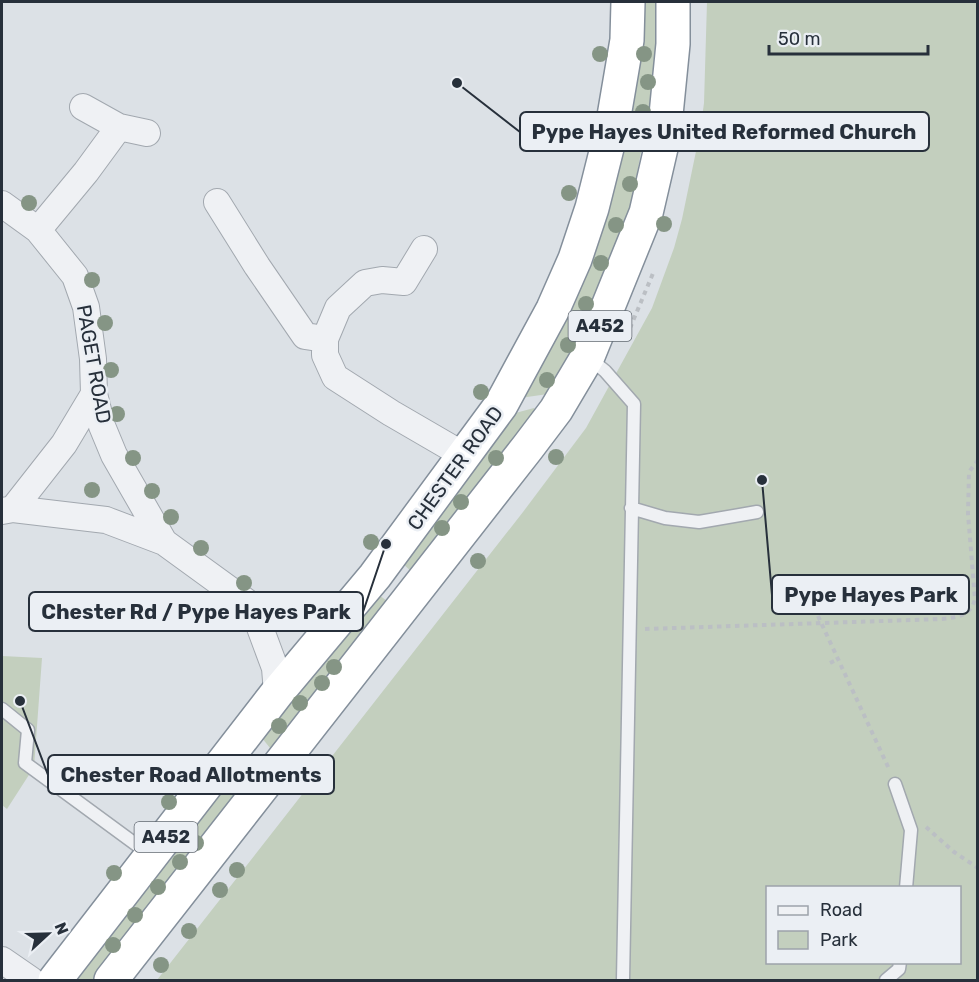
<svg xmlns="http://www.w3.org/2000/svg" width="979" height="982" font-family="Rubik,sans-serif">
  <style>
    .green { fill: #c3cfbe; fill-rule: evenodd }
    .lines { fill: none; stroke-linecap: round; stroke-linejoin: round }
    .lane-casing { stroke: #a2a8af; stroke-width: 15 }
    .street-casing { stroke: #a2a8af; stroke-width: 28 }
    .highway-casing { stroke: #848f9b; stroke-width: 36 }
    .path { stroke: #bbbfc4; stroke-width: 4; stroke-dasharray: 4.5 4.5; stroke-linecap: butt }
    .lane { stroke: #eff1f4; stroke-width: 12 }
    .street { stroke: #eff1f4; stroke-width: 26 }
    .highway { stroke: #fff; stroke-width: 33 }
    .tree { fill: #859585 }
    .labels { text-anchor: middle; dominant-baseline: central; stroke-width: 5; stroke-linejoin: round; paint-order: stroke }
    .shield { fill: #ebeff4; stroke: #626972; stroke-width: 1.5 }
    .shield-label { font-size: 18px; font-weight: bold; fill: #27303b }
    .street-label { font-size: 20px; fill: #27303b; stroke: #ebeff4 }
    .leader { fill: none; stroke: #27303b; stroke-width: 2 }
    .callout-dot { fill: #27303b; stroke: #ebeff4; stroke-width: 2 }
    .callout { fill: #ebeff4; stroke: #27303b; stroke-width: 2 }
    .callout-label { font-size: 21px; text-anchor: middle; font-weight: bold; fill: #27303b }
  </style>
  <rect width="100%" height="100%" fill="#dce1e6"/>
  <path class="green" d="M640 2H661L660 51 629 216 562 374 548 394 520 398Z
    M707 2H977V980H157L523 512 586 428 652 308 674 248 682 219 700 132 704 103ZM768 888H960V962H768Z
    M534 408 539 413 413 573 402 563 508 415Z
    M375 592 391 604 279 748H270L262 738Z
    M2 656 42 658 34 767 7 809 2 805Z
    M232 771 251 784 97 980H69Z"/>
  <g class="lines">
    <g class="lane-casing">
      <path id="lane" d="M589 358 605 371 634 404 623 980
        M631 508 665 518 699 522 757 512
        M2 709 28 730 25 763 149 854
        M895 784 911 830 906 888
        M886 980 899 969 900 962"/>
    </g>
    <g class="street-casing">
      <path id="street" d="M119 127 147 133
        M217 202 257 266 305 336 325 339V355L335 377 391 413 465 456
        M2 204 38 230 75 276 86 307 93 359 94 394 102 426 114 455 164 542
        M38 230 86 172 119 127 83 107
        M325 339 338 308 365 283 382 280 404 282 424 249
        M13 509 64 444 94 394
        M2 511 13 509 106 520 164 542 252 606 293 614 354 603
        M252 606 275 668 277 693
        M2 960 31 980"/>
    </g>
    <g class="highway-casing">
      <path id="highway" d="M55 980 277 693 375 576 501 405 553 309 575 259 592 208 612 128 627 40 628 2
        M111 980 528 447 556 410 588 356 646 213 664 135 673 44V2"/>
    </g>
    <path class="path" d="M630 328 654 271
      M818 616 890 771
      M645 629 942 619C957 617 971 616 975 599L968 514 969 472 978 460
      M830 663 838 659
      M926 827 954 852 978 868"/>
    <use href="#lane" class="lane"/>
    <use href="#street" class="street"/>
    <use href="#highway" class="highway"/>
  </g>
  <g class="tree">
    <circle cx="600" cy="54" r="8"/>
    <circle cx="644" cy="54" r="8"/>
    <circle cx="648" cy="82" r="8"/>
    <circle cx="643" cy="112" r="8"/>
    <circle cx="630" cy="184" r="8"/>
    <circle cx="569" cy="193" r="8"/>
    <circle cx="29" cy="203" r="8"/>
    <circle cx="664" cy="224" r="8"/>
    <circle cx="616" cy="225" r="8"/>
    <circle cx="601" cy="263" r="8"/>
    <circle cx="92" cy="280" r="8"/>
    <circle cx="586" cy="304" r="8"/>
    <circle cx="105" cy="323" r="8"/>
    <circle cx="568" cy="345" r="8"/>
    <circle cx="111" cy="370" r="8"/>
    <circle cx="547" cy="380" r="8"/>
    <circle cx="481" cy="392" r="8"/>
    <circle cx="117" cy="414" r="8"/>
    <circle cx="556" cy="457" r="8"/>
    <circle cx="133" cy="458" r="8"/>
    <circle cx="496" cy="458" r="8"/>
    <circle cx="92" cy="490" r="8"/>
    <circle cx="152" cy="491" r="8"/>
    <circle cx="461" cy="502" r="8"/>
    <circle cx="171" cy="517" r="8"/>
    <circle cx="442" cy="528" r="8"/>
    <circle cx="371" cy="542" r="8"/>
    <circle cx="201" cy="548" r="8"/>
    <circle cx="478" cy="561" r="8"/>
    <circle cx="244" cy="583" r="8"/>
    <circle cx="334" cy="667" r="8"/>
    <circle cx="322" cy="683" r="8"/>
    <circle cx="300" cy="703" r="8"/>
    <circle cx="279" cy="726" r="8"/>
    <circle cx="169" cy="802" r="8"/>
    <circle cx="196" cy="843" r="8"/>
    <circle cx="180" cy="862" r="8"/>
    <circle cx="237" cy="870" r="8"/>
    <circle cx="114" cy="873" r="8"/>
    <circle cx="158" cy="887" r="8"/>
    <circle cx="220" cy="890" r="8"/>
    <circle cx="135" cy="915" r="8"/>
    <circle cx="189" cy="931" r="8"/>
    <circle cx="113" cy="945" r="8"/>
    <circle cx="161" cy="965" r="8"/>
  </g>
  <g class="labels">
    <g class="shield">
      <rect x="568.5" y="311" width="63" height="30" rx="4.5"/>
      <rect x="134.5" y="822" width="63" height="30" rx="4.5"/>
    </g>
    <g class="shield-label">
      <text x="600" y="326">A452</text>
      <text x="166" y="837">A452</text>
    </g>
    <g class="street-label">
      <text transform="translate(94 364) rotate(80)">PAGET ROAD</text>
      <text transform="translate(455 468) rotate(-54)">CHESTER ROAD</text>
    </g>
  </g>
  <path class="leader" d="M457 83L520 132M762 480L772 595M386 544L363 612M20 701L48 775"/>
  <g class="callout-dot">
    <circle cx="457" cy="83" r="6"/>
    <circle cx="762" cy="480" r="6"/>
    <circle cx="386" cy="544" r="6"/>
    <circle cx="20" cy="701" r="6"/>
  </g>
  <g class="callout">
    <rect x="520" y="112" width="409" height="39" rx="6"/>
    <rect x="772" y="575" width="197" height="39" rx="6"/>
    <rect x="29" y="592" width="334" height="39" rx="6"/>
    <rect x="48" y="755" width="286" height="39" rx="6"/>
  </g>
  <g class="callout-label">
    <text x="724" y="139">Pype Hayes United Reformed Church</text>
    <text x="871" y="602">Pype Hayes Park</text>
    <text x="196" y="619">Chester Rd / Pype Hayes Park</text>
    <text x="191" y="782">Chester Road Allotments</text>
  </g>
  <rect width="979" height="982" fill="none" stroke="#27303b" stroke-width="6"/>
  <rect x="766" y="886" width="195" height="78" fill="#ebeff4" stroke="#9da3aa" stroke-width="1.5"/>
  <rect x="778" y="906" width="30" height="9" fill="#eff1f4" stroke="#9da3aa" stroke-width="1.5"/>
  <text x="820" y="916" font-size="18" fill="#27303b">Road</text>
  <rect x="778" y="931" width="30" height="18" fill="#c3cfbe" stroke="#9da3aa" stroke-width="1.5"/>
  <text x="820" y="946" font-size="18" fill="#27303b">Park</text>
  <g transform="translate(48 934) rotate(68)" stroke="#ebeff4" stroke-width="4.5" paint-order="stroke">
  <path d="M0-4.5L10 22L0 15L-10 22Z" fill="#27303b"/>
  <text y="-9" font-size="16" font-weight="bold" text-anchor="middle" fill="#27303b">N</text>
  </g>
  <path d="M769 45v9h159v-9" fill="none" stroke="#27303b" stroke-width="3"/>
  <text x="778" y="45" font-size="18" fill="#27303b" stroke="#ebeff4" stroke-width="4.5" paint-order="stroke">50 m</text>
</svg>
